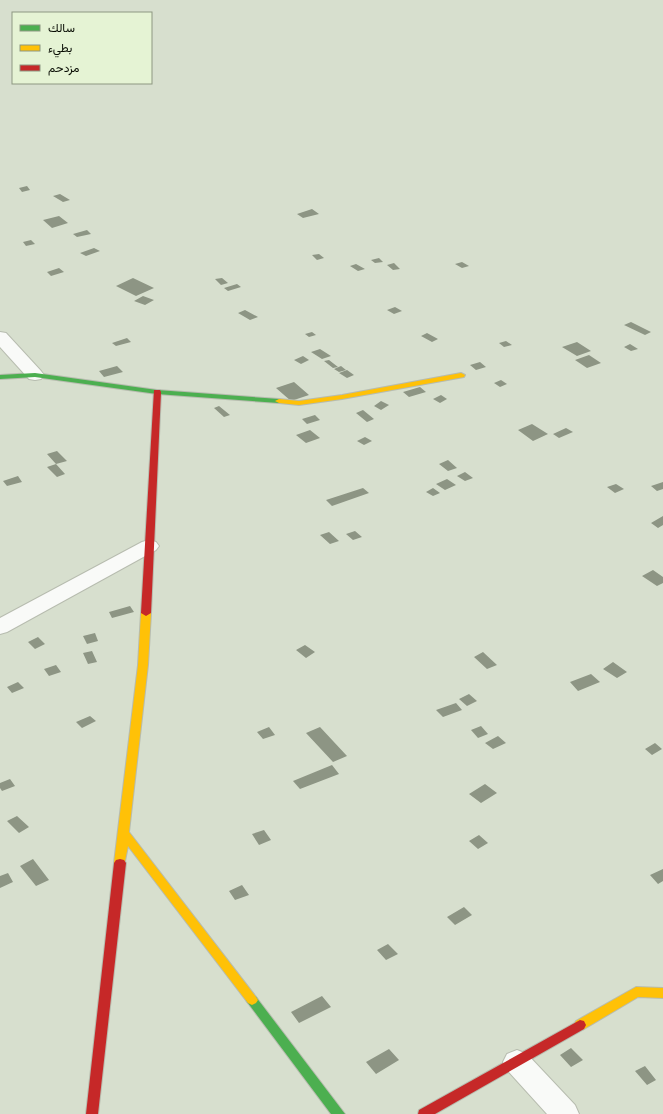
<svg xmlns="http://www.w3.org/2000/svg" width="663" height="1114" font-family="Literata,Vazirmatn,serif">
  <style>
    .building { fill: #8d9584 }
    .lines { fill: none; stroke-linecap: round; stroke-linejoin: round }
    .street-casing { stroke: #b7bcaf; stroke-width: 2 }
    .fast-casing { stroke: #b7bcaf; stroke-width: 2 }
    .slow-casing { stroke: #b7bcaf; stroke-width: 2 }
    .jam-casing { stroke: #b7bcaf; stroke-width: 2 }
    .street { fill: #f9faf8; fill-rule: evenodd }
    .fast { fill: #4caf50; fill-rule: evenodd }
    .slow { fill: #ffc107; fill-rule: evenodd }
    .jam { fill: #c62828; fill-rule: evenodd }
  </style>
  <rect width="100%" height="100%" fill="#d7dfce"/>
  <path class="building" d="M27 186 30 190 22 192 19 188Z
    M60 194 70 200 63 202 53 196Z
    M312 209 319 214 303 218 297 214Z
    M59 216 68 223 52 228 43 220Z
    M87 230 91 234 77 237 73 234Z
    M31 240 35 244 26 246 23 242Z
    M94 248 100 251 86 256 80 253Z
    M319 254 324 258 317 260 312 255Z
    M379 258 383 262 375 263 371 260Z
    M462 262 469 266 462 268 455 264Z
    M394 263 400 269 393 270 387 265Z
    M356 264 365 269 358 271 350 266Z
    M59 268 64 272 51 276 47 272Z
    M133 278 154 288 136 296 116 286Z
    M222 278 228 283 221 285 215 279Z
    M237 284 241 287 228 291 224 288Z
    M143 296 154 300 145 305 134 301Z
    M395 307 402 311 394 314 387 310Z
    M245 310 258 317 250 320 238 313Z
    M631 322 651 332 645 335 624 325Z
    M312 332 316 335 309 337 305 334Z
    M427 333 438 339 432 342 421 336Z
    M127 338 131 342 116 346 112 343Z
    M506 341 512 345 504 347 499 343Z
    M577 342 591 351 577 356 562 347Z
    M630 344 638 349 631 351 624 347Z
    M320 349 331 356 322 359 311 352Z
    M589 355 601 363 587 368 575 360Z
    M303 356 309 360 301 364 294 360Z
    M329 360 338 367 333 368 324 361Z
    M480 362 486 367 476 370 470 365Z
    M117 366 123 372 104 377 99 371Z
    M341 366 346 370 339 372 334 369Z
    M347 370 354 375 347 378 339 373Z
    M501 380 507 384 500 387 494 383Z
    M294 382 309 395 291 401 276 388Z
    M420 387 426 392 409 397 403 392Z
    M441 395 447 399 440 403 433 399Z
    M381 401 389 405 381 410 374 406Z
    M219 406 230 415 224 417 214 408Z
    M363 410 374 419 367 422 356 413Z
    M315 415 320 420 307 424 302 419Z
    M532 424 548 434 533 441 518 430Z
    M566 428 573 432 559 438 553 434Z
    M310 430 320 438 306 443 296 435Z
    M365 437 372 441 364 445 357 441Z
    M57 451 67 461 56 464 47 454Z
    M448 460 457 468 448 471 439 464Z
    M56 464 65 474 57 477 47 467Z
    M465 472 473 478 465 481 457 476Z
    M18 476 22 482 7 486 3 481Z
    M447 479 456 485 445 490 436 484Z
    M663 482V489L657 491 651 486Z
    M616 484 624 489 615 493 607 487Z
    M363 488 369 493 332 506 326 500Z
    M433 488 440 493 433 496 426 492Z
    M663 516V525L658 528 651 523Z
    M355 531 362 537 353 540 346 534Z
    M329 532 339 541 330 544 320 535Z
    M653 570 663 577V583L657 586 642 576Z
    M130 606 134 612 112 618 109 612Z
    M95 633 98 641 87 644 83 636Z
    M38 637 45 644 35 649 28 642Z
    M305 645 315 652 306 658 296 650Z
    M92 651 97 662 88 664 83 653Z
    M483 652 497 665 487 669 474 657Z
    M613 662 627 672 617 678 603 669Z
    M56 665 61 672 49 676 44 669Z
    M591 674 600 682 578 691 570 682Z
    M18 682 24 688 12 693 7 687Z
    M469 694 477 701 467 706 459 699Z
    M456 703 462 710 443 717 436 710Z
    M90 716 96 721 82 728 76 722Z
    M481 726 488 734 478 738 471 730Z
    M269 727 275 735 263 739 257 732Z
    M320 727 347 756 333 762 306 733Z
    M498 736 506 743 493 749 485 743Z
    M655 743 662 749 652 755 645 749Z
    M332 765 339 774 300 789 293 781Z
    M10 779 15 786 2 791 0 788V783Z
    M485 784 497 793 481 803 469 794Z
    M17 816 29 827 19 833 7 821Z
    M264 830 271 840 259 845 252 834Z
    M479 835 488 843 478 849 469 841Z
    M33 859 49 880 36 886 20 866Z
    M663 869V881L658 884 650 875Z
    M8 873 13 882 0 888V876Z
    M242 885 249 895 235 900 229 891Z
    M464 907 472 915 455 925 447 917Z
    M388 944 398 954 386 960 377 950Z
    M322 996 331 1007 299 1023 291 1012Z
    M571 1048 583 1060 571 1067 560 1055Z
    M389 1049 399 1060 376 1074 366 1062Z
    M645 1066 656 1080 647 1085 635 1071Z"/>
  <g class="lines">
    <g class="street-casing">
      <path id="street" d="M0 332 6 333 41 371 44 375 41 379 35 380 29 379 0 347Z
        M149 540 156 542 159 546 156 550 7 632 0 634V618L142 542Z
        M517 1050 527 1054 575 1105 579 1114H547L507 1070 503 1062 507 1054Z"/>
    </g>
    <g class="fast-casing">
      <path id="fast" d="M35 373 157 390 279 399 283 401 279 403 157 394 35 377 0 379V375Z
        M252 995 256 997 345 1114H331L248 1003 246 1000 248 997Z"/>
    </g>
    <g class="slow-casing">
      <path id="slow" d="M461 373 465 375 464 377 342 399 299 405 279 403 275 401 279 399 299 401 342 395Z
        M146 610 151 613 148 665 129 832 256 997 258 1000 256 1003 252 1005 248 1003 128 846 124 866 120 867 116 866 114 863 138 665 141 613Z
        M636 987 663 988V998L638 997 584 1029 580 1030 576 1029 574 1025 576 1021Z"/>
    </g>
    <g class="jam-casing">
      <path id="jam" d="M154 390H160L161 392 151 613 146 616 141 613Z
        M120 859 124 860 126 863 98 1114H86L114 863 116 860Z
        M580 1020 584 1021 586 1025 584 1029 435 1114H418L419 1110Z"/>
    </g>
    <use href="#street" class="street"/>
    <use href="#fast" class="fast"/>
    <use href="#slow" class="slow"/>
    <use href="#jam" class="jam"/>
  </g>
  <rect x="12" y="12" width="140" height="72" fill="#e5f3d4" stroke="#8d9781"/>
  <rect x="20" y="25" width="20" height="6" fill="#4caf50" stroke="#8d9781"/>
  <text x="48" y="32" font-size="12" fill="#090d04">سالك</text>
  <rect x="20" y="45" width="20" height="6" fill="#ffc107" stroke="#8d9781"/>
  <text x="48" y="52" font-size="12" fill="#090d04">بطيء</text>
  <rect x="20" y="65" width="20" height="6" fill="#c62828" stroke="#8d9781"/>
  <text x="48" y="72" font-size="12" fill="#090d04">مزدحم</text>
</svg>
